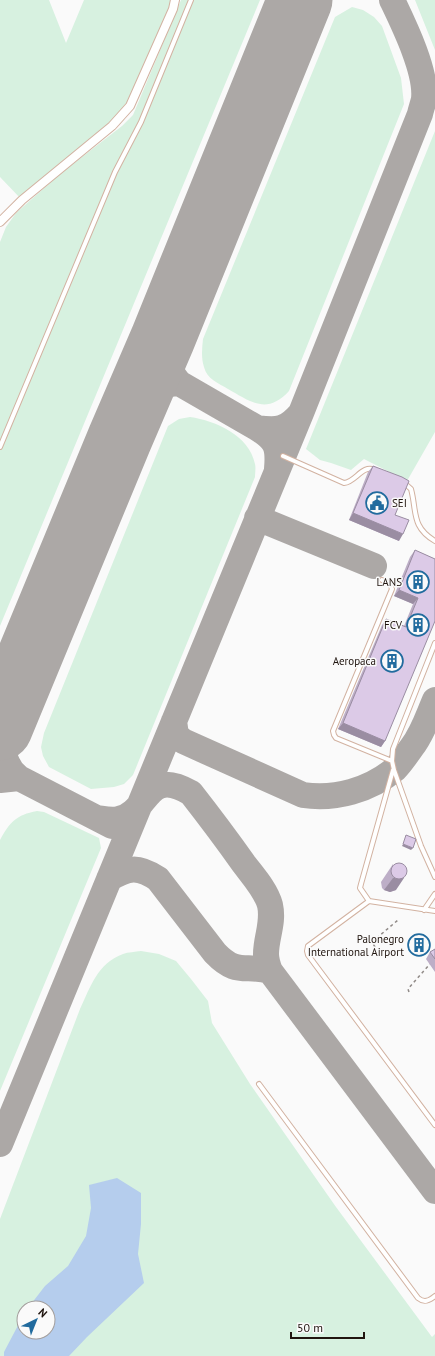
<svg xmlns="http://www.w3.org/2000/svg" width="435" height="1356" font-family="'PT Sans',sans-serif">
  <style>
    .green { fill: #d7f1e0; fill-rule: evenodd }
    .water { fill: #b5cded }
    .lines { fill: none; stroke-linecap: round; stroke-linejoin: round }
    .taxiway { stroke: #aca8a6; stroke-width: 26 }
    .runway { stroke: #aca8a6; stroke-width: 65 }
    .service-casing { stroke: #d2b2a1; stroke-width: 6 }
    .minor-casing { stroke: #d2b2a1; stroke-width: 10 }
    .path { stroke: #908a87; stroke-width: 1.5; stroke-dasharray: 3 3; stroke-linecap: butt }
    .service { stroke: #fff; stroke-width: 4 }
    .minor { stroke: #fff; stroke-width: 8 }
    .wall { fill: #bdaec7 }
    .shaded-wall { fill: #9a8da2 }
    .building { fill: #dccae7; stroke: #9a8da2 }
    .labels { text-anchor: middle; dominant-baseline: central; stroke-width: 3; stroke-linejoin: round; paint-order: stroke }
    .poi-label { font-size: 11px; fill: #20150f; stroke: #fafafa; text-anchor: end }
  </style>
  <rect width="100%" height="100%" fill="#fafafa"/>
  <path class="green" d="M0 0H49L66 43 84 0H175L130 106 22 200 0 177Z
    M181 0H260L0 626V242L6 227 16 213 60 174 122 126 133 115Z
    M415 0H435V50Z
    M352 7 363 10 374 17 382 26 401 78 404 104 289 391C267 415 251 402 228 389 218 383 207 379 204 367 201 358 202 348 203 339L335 17Z
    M435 131V432L407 481 364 459 351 470 331 463 320 460 306 449Z
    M190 417C216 421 249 435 255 464 256 468 255 473 255 477L133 775 124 784 114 787 91 789 49 767 43 756 41 747 44 733 168 426 179 419Z
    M37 811 44 812 99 838 101 848 0 1091V840C10 822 16 815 37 811Z
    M141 951 159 954 176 961 191 979 208 1001 212 1023 250 1084 336 1207 432 1337 435 1334V1356H0V1219L80 1009C91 986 97 964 123 954 128 952 135 952 141 951ZM24 1308H48V1332H24Z"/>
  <path class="water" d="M117 1178 141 1193V1224L138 1254 144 1283 87 1337 69 1356H4V1352L24 1314V1332H48V1308H28L45 1286 68 1266 86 1236 91 1208 89 1185Z"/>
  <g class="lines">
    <path class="taxiway" d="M179 383 257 428
      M136 401C149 386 161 385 179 383 166 366 163 360 163 338
      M277 469C279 446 276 440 257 428 278 431 286 430 301 413
      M257 518 374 566
      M174 721 176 735 183 741 303 795C335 800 370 790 395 769 401 763 407 754 412 747 423 733 428 716 435 700
      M19 778 112 826
      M0 780 19 778C16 775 12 772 10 768 2 756 1 740 1 727
      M97 818C104 819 112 821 119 819 150 812 145 766 191 793 209 816 227 840 244 864 253 876 266 890 270 905 274 923 266 937 266 954 266 960 268 966 270 971
      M109 879C129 867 138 866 158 879L215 953C237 976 245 964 270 971L435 1191
      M0 1144 301 413 420 114C421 109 423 104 424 99 427 72 404 25 392 0"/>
    <path class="runway" d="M0 728 120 438 163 338 300 0"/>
    <g class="service-casing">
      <path id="service" d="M0 447 115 172 141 122 191 0
        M283 456 344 483C356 482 362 464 375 470
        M403 482 411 489C417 511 411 527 435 541
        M382 580 390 584 392 589 333 731 334 735 336 738 392 761
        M435 643 393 749 392 761 394 770 421 846 435 877
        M393 770 361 884 360 888 369 901 435 911
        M369 901 308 946 307 951 308 955 435 1125
        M424 910 435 894
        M259 1084 418 1298C424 1303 429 1301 435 1296"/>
    </g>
    <g class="minor-casing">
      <path id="minor" d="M0 222 22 200 112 126 130 106 173 9 175 0"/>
    </g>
    <path class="path" d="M375 947 372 942 398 920
      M409 992 408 989 430 964"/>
    <use href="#service" class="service"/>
    <use href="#minor" class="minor"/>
  </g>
  <path class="wall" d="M373 466 395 515 399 541 349 520 368 472Z
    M415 550 435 559 385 741 381 747 338 729 382 625 386 619 404 626 413 604 394 596 410 557Z
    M393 864 396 890 390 892 384 890 382 888 381 882Z
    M435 949V972L426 959 430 952Z"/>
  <path class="shaded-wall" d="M353 513 403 534 399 541 349 520Z
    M399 590 418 598 413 604 394 596Z
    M343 723 385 741 381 747 338 729Z
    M403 844 413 848 411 850 402 846Z
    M393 878H404L396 890 390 892 384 890Z"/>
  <path class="building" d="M373 466 402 477 409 481 395 515 409 520 403 534 353 513Z
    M415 550 435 559V621L385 741 343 723 386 619 406 627 418 598 399 590Z
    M406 835 416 839 413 848 403 844Z
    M391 871a8 8 0 1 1 16 0a8 8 0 1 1-16 0Z
    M435 949V959L430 952Z"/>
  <defs>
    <g id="civic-ring" transform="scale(1.15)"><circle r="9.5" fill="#fafafa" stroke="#216b9e" stroke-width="1.5"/><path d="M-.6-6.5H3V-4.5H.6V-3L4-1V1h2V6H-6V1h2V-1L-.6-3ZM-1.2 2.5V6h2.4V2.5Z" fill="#216b9e"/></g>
    <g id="building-ring" transform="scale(1.15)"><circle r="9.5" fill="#fafafa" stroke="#216b9e" stroke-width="1.5"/><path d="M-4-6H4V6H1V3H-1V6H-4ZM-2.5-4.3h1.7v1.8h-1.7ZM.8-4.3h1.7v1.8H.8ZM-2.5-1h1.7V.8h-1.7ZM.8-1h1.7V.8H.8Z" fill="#216b9e"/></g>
  </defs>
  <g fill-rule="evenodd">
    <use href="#civic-ring" x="377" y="503"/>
    <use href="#building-ring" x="418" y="582"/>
    <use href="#building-ring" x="418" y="625"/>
    <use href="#building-ring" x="392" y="661"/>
    <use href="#building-ring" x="419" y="945"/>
  </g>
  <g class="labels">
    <g class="poi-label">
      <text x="392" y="503" text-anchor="start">SEI</text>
      <text x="402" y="582">LANS</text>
      <text x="402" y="625">FCV</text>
      <text x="376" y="661">Aeropaca</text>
      <text x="404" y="939">Palonegro<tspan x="404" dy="13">International Airport</tspan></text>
    </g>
  </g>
  <g transform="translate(36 1320) rotate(43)"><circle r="19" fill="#fafafa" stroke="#a39e9c"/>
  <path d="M0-3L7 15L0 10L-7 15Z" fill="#216b9e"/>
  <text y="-6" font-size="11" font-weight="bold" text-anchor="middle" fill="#20150f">N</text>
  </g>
  <path d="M291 1332v6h73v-6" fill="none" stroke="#20150f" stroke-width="2"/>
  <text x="297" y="1332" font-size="12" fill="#20150f" stroke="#fafafa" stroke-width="3" paint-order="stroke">50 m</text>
</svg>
